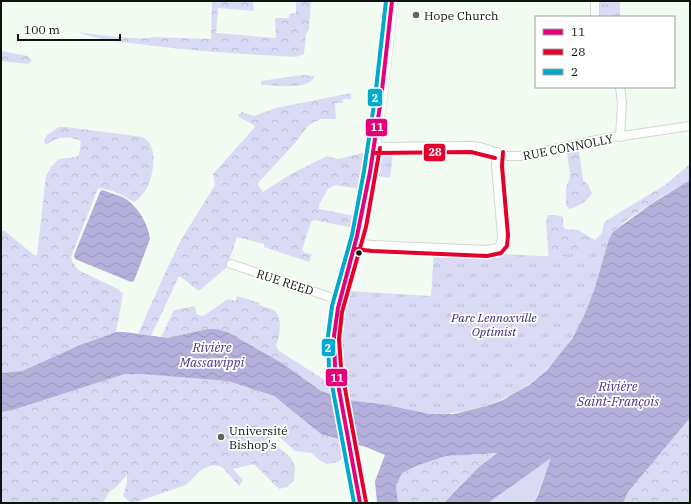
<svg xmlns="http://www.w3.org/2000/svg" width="691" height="504" font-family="'IBM Plex Serif',serif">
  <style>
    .grass { fill: #dbdaf5 }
    .forest { fill: url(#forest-crowns) }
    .park { fill: url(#park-tufts) }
    .water { fill: url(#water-waves) }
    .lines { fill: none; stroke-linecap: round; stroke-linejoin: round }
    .minor-casing { stroke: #ced8cf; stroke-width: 10 }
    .secondary-casing { stroke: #ced8cf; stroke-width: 12 }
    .minor { stroke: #fdfefd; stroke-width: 8 }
    .secondary { stroke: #fdfefd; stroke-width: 11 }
    .bus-1-casing { stroke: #fff; stroke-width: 7 }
    .bus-2-casing { stroke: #fff; stroke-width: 7 }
    .bus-3-casing { stroke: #fff; stroke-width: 7 }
    .bus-1 { stroke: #e5007d; stroke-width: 4 }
    .bus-2 { stroke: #e4002b; stroke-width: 4 }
    .bus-3 { stroke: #00a9ce; stroke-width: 4 }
    .poi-dot { fill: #5c665d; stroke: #fff; stroke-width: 1.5 }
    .bus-dot { fill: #0c150d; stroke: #fff; stroke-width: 1.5 }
    .labels { text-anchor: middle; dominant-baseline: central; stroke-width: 3.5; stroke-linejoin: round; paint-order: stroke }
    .poi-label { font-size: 12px; fill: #0c150d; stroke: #fff; text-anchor: start }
    .street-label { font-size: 12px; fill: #0c150d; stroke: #fff }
    .park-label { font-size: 12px; font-style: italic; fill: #371e6d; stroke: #fff }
    .water-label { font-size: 13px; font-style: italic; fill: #473181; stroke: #fff }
    .line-badge { stroke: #fff; stroke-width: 1.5 }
    .badge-label { font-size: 11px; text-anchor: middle; font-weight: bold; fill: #fff }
  </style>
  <defs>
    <pattern id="forest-crowns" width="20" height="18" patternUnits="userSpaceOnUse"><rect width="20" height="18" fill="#dbdaf5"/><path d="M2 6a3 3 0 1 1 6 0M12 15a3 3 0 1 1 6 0" fill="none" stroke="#bbbad1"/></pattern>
    <pattern id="park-tufts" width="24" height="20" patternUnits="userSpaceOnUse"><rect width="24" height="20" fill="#dbdaf5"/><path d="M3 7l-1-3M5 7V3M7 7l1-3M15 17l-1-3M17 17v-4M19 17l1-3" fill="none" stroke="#bbbad1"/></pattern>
    <pattern id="water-waves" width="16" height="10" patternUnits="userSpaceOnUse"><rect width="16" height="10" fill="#b4afdb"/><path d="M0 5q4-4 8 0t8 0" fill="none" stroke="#9a96bb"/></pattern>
  </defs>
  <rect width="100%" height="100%" fill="#f2fbf2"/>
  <path class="grass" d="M552 457 534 503H488Z"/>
  <path class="forest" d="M212 1H253L254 11 218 8 216 33 276 38 275 18H289V14L296 13V1H311L309 29 306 34 304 54 296 57C243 54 191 51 138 44 118 41 97 40 78 32 92 34 144 41 153 37L211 39Z
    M1 51 28 56 32 61 28 64 1 61Z
    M302 75 315 76C309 91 275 85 261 85V81Z
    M351 93V99H343V103H335L336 119H321L312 123 308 126 295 143 259 182 258 185 263 192 291 174 327 156 338 159 366 152 360 189 335 185 328 189 319 205V209L355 216 353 228 314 220 311 222 302 250 305 253 312 254 309 262 264 247V244L237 237 227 267 199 291C191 286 188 281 179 276L151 336 138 334 165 273 181 240 215 185 213 174 255 127 254 125 239 117 238 115 242 112 254 116 276 108Z
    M59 127H66L143 137C147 140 151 144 152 149 157 165 149 195 134 202L114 191 98 188 71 257 72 261 78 270 118 289 123 294 116 332 80 345 22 371 1 373V230L5 231 34 255H37L46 176 51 167 59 159 76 157 79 155 81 141C73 137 62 136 54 140 50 142 50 144 45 144L44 140 47 135Z
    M579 151 583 180 588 185 592 193C589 200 576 208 569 209L566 205V187L569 181 570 173 567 153Z
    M690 164V180C671 191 618 221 609 239L356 379 549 261 546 222 548 215H555L563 217V226L565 229 578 230 595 240 602 233 604 222 665 185Z
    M237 296 260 303 259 305C263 307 270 308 274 310 284 318 279 337 276 346L279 351 328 382 331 395 321 391 282 363 161 337 174 310 195 306 197 315 203 316 228 299 236 301Z
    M125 374H141L228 381 274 396 321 434 341 440 344 457 338 462 327 464 319 460 312 453 295 451 276 434 269 439 291 458 295 466 294 480 287 487 279 489 254 464 233 469 243 480 239 486 224 469 219 466 212 465 201 470 186 485 136 502 137 503H131L123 496 127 482V475L115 488 110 491 103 503H1V412L14 410Z
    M690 418V503H623L628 492Z
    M499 453C479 467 460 483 444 503H398L396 486 402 473 416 466 446 456Z"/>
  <path class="park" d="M600 1H620V17H600Z
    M393 153 390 178 379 176 383 154Z
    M613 232 609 239C602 265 596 292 584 317 560 364 526 396 473 409 459 412 446 415 431 414 416 413 399 408 384 405 372 402 359 402 347 400 344 379 339 358 340 336 341 321 346 306 350 291L431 296 434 250 558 257 577 253Z"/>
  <path class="water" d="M690 180V418L628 492 623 503H534L538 495 551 458 488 503H444L454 492 480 466 498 453 446 456 416 466 402 473 396 486 398 503H377L375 481 385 455 366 447 321 434 274 396 228 381 141 374H125L13 410 1 412V373L22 371 80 345 116 332H124L168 338 208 329H216L227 332 282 363 321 391 347 400 381 404 430 414H454L486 406 503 400 529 385 547 370 572 339 584 316 594 291 609 239 613 232 651 204Z
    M102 190C110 193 119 195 126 199 139 208 148 224 150 239L134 281 131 282 75 259 74 255 100 192Z"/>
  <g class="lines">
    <g class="minor-casing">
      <path id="minor" d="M595 17V1
        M620 137 622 103 620 87
        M374 147 471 146 480 147 508 156H521L602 139 690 126
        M356 243 372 245 487 250 498 248 501 244 502 235 496 166 497 152
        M231 264 339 300"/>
    </g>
    <g class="secondary-casing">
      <path id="secondary" d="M360 503 335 368C329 323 342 292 354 250 359 232 362 214 366 196 378 132 386 66 392 1"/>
    </g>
    <use href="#minor" class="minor"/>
    <use href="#secondary" class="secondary"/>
    <g class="bus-1-casing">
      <path id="bus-1" d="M360 503 335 368 334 336 338 308 357 236 370 172 381 99 392 1"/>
    </g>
    <g class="bus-2-casing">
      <path id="bus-2" d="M374 153 471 152 495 158
        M355 249 372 251 487 256 501 253 507 246 508 235 502 166 503 152
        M366 502 341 367 339 339 342 312 366 227 380 148"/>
    </g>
    <g class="bus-3-casing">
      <path id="bus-3" d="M354 503 329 369 328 336 332 306 352 235 364 171 375 98 386 1"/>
    </g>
    <use href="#bus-1" class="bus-1"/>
    <use href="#bus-2" class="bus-2"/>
    <use href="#bus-3" class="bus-3"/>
  </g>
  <g class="poi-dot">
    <circle cx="416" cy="15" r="4"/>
    <circle cx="221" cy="437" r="4"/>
  </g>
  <circle class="bus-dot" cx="359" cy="253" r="3.5"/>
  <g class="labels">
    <g class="poi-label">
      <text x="424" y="15">Hope Church</text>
      <text x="229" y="430">Université<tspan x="229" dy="14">Bishop's</tspan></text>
    </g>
    <g class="street-label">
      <text transform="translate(568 147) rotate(-11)">RUE CONNOLLY</text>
      <text transform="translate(285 282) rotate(18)">RUE REED</text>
    </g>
    <g class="park-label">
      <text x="494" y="317">Parc Lennoxville<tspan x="494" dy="14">Optimist</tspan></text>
    </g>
    <g class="water-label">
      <text x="212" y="347">Rivière<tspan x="212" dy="15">Massawippi</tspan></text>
      <text x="618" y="386">Rivière<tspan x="618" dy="15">Saint-François</tspan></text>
    </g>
  </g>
  <g class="line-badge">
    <rect x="367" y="88" width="16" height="19" rx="4" fill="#00a9ce"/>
    <rect x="365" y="118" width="23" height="19" rx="4" fill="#e5007d"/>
    <rect x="423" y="143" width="23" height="19" rx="4" fill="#e4002b"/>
    <rect x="321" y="338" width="15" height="19" rx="4" fill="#00a9ce"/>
    <rect x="325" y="368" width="23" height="19" rx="4" fill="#e5007d"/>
  </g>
  <g class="badge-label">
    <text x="375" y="102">2</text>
    <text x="377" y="131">11</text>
    <text x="435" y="156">28</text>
    <text x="328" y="352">2</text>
    <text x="337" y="382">11</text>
  </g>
  <rect width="691" height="504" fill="none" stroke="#0c150d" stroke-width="4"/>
  <rect x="535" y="16" width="140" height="72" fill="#ffffff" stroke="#9ea19e"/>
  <rect x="543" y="29" width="20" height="6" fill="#e5007d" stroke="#9ea19e"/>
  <text x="571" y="36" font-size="12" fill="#0c150d">11</text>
  <rect x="543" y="49" width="20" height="6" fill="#e4002b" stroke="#9ea19e"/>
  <text x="571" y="56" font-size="12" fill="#0c150d">28</text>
  <rect x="543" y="69" width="20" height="6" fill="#00a9ce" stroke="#9ea19e"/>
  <text x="571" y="76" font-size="12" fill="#0c150d">2</text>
  <path d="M18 34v6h102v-6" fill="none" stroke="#0c150d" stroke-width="2"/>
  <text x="24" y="34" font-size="12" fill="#0c150d" stroke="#ffffff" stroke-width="3" paint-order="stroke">100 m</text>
</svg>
